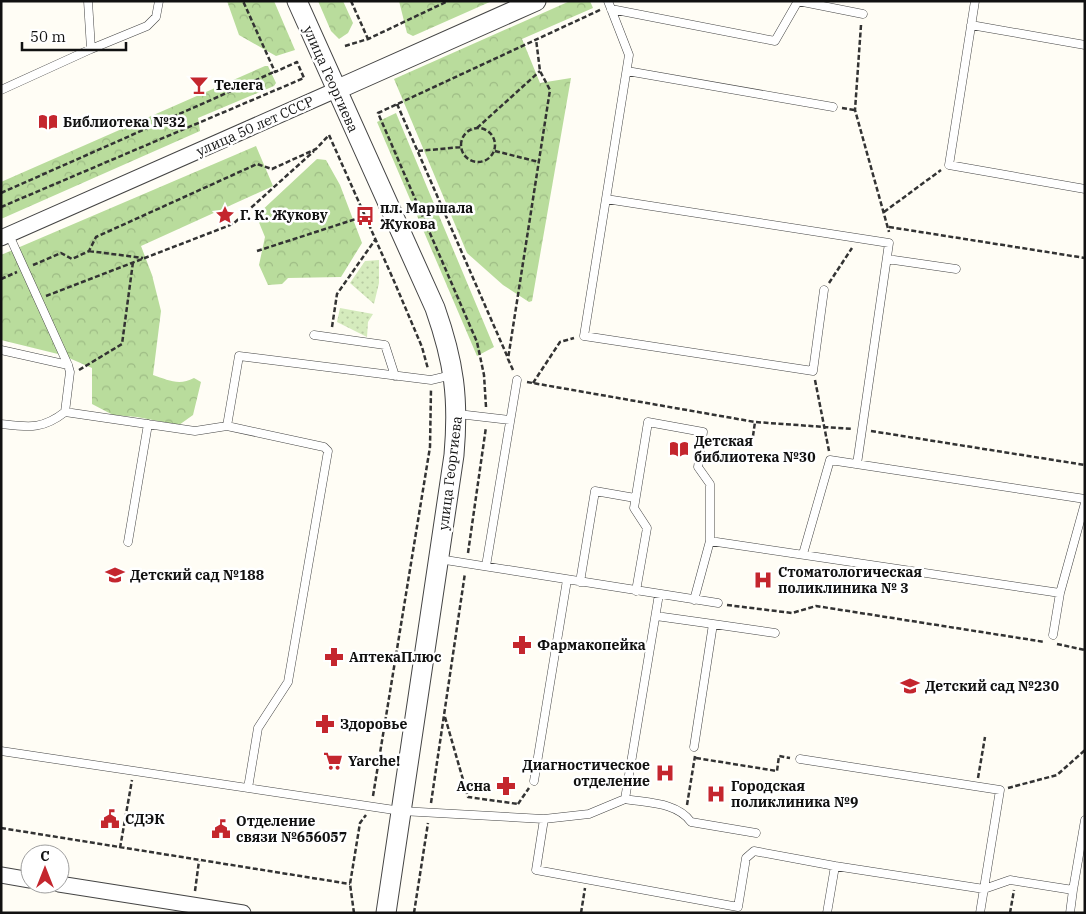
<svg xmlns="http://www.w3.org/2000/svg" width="1086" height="914" font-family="'IBM Plex Serif',serif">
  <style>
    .grass { fill: url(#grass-dots) }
    .forest { fill: url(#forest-crowns) }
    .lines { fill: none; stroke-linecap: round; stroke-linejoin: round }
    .service-casing { stroke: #444; stroke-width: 9 }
    .minor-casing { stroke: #444; stroke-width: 17 }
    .tertiary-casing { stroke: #444; stroke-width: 21 }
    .path { stroke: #333; stroke-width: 2.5; stroke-dasharray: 5 2.5; stroke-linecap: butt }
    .service { stroke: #fff; stroke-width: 8 }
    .minor { stroke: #fff; stroke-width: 15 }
    .tertiary { stroke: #fff; stroke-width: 19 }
    .labels { text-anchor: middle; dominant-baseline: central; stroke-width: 5; stroke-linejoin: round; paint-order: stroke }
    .street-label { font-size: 14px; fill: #111; stroke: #fff }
    .poi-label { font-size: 14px; font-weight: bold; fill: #111; stroke: #fff; text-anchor: start }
  </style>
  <defs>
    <pattern id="grass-dots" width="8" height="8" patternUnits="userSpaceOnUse" patternTransform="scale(1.25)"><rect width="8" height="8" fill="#d5ebbd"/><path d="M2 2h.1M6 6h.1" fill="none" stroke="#b6c8a1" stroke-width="1.8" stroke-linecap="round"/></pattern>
    <pattern id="forest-crowns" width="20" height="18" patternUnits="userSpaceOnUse" patternTransform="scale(1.25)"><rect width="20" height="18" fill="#b9dc9c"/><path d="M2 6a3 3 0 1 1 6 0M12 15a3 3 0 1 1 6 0" fill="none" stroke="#9ebc85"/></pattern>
  </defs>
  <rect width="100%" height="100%" fill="#fffdf5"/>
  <path class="grass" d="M379 260V283L374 304 350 283 365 261Z
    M340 308 373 314 368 322 367 337 337 322Z"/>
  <path class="forest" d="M227 1H274L295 50 276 56 239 35Z
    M318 1H343L353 23 348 33 339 39 331 31Z
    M399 1H492L413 36 407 33Z
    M570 1H590L593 8 522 39 540 83 571 78 532 301 529 302 503 285 467 253 394 79Z
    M265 66H268L276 83 274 86 198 118 200 131 1 219V182Z
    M396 113 494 347 477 356 377 122Z
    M256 146 273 186 141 246 152 275 161 311 153 375C168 380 179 386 194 378L201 382 193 415 179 425 137 417 113 415 92 404V368L62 355 1 340V255Z
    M317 159 326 160 340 185 362 243 341 277 288 278 282 284 268 285 259 265 265 237 258 220V214Z"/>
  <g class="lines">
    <g class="service-casing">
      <path id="service" d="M608 1 629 55 584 336 813 371 824 290
        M975 1 949 165 1085 189
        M611 9 775 41 798 1 863 14
        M971 25 1085 45
        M91 49 147 26 156 17 159 1
        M627 71 833 107
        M1 90 91 49 88 1
        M606 199 889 243 857 464
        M887 259 956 269
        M314 335 385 345 395 376
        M1 350 68 365
        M65 412 195 431 227 426
        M458 414 510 420
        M1 424C28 427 42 430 65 412L70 372 68 365 9 235
        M710 541 1060 593 1085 503
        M128 542 148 424
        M803 554 830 460 1085 499
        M439 559 718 603
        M486 566 517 380
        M580 582 595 491 635 498
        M636 591 647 528 634 508 648 422 703 432 698 467 710 484V541L694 600
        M659 594 625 799C647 803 677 802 691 822L756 833
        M656 616 713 624 694 747
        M713 624 775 633
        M1053 635 1060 593
        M1 751 401 811 544 819 536 870 738 907 746 858 754 851 835 866 827 913
        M800 759 1000 790 980 913
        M534 781 567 580
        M248 788 258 728 288 682 328 451 324 447 227 426 239 356 431 380 452 375
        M544 819 589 814 625 799
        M835 866 984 889 1010 880 1073 890 1070 913
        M1073 890 1085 820"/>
    </g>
    <g class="minor-casing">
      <path id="minor" d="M1 238 336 90
        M1 875 30 880
        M59 884 243 913"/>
    </g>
    <g class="tertiary-casing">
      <path id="tertiary" d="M297 1 435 308C454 362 459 398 454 455L386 913
        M336 90 536 1"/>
    </g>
    <path class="path" d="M351 1 368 39
      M861 25 855 110 889 232
      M345 46 368 39 448 1
      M397 104 508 358
      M842 108 855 110
      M477 128 540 71
      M461 145a17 17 0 1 1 34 0a17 17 0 1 1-34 0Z
      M418 151 462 147
      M495 151 539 162
      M1 193 274 72
      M1 207 304 78 297 62 275 72 243 1
      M884 212 941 170
      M889 227 1085 258
      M89 251 143 258
      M257 251 365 216
      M33 265 61 253 72 259 89 251 96 237 257 164 272 169 316 149 329 135 394 281 422 347 428 369
      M1 279 17 272
      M829 283 852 248
      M46 296 233 224 314 151
      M332 327 337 294 375 240
      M79 370 122 344 133 262
      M513 370 508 359 550 90 540 71 536 39
      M815 380 829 451
      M527 382 755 422 853 429
      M533 383 560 342 574 338
      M486 407 484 375 477 342 378 113 602 9
      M871 431 1085 465
      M753 436 755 422
      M468 553 486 427
      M727 605 792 613 816 606 1045 642
      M1057 644 1085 650
      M445 717 468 797 518 804
      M696 758 777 771 779 756 790 758
      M978 778 985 737
      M1008 788 1057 775 1085 750
      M373 796 430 447 431 389
      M431 803 465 573
      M518 804 529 788
      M687 805 695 756
      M1 828 350 884
      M120 848 132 780
      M195 891 199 861
      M354 913 350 884 360 823 366 815
      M414 913 428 823
      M581 913 585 888
      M1010 913 1014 890"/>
    <use href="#service" class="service"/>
    <use href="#minor" class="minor"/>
    <use href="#tertiary" class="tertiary"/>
  </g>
  <defs>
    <g id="bar-bare" transform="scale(1.5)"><path d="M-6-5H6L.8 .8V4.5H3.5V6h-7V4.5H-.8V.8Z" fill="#c4262e" stroke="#fff" stroke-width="2.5" paint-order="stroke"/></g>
    <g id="library-bare" transform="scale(1.5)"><path d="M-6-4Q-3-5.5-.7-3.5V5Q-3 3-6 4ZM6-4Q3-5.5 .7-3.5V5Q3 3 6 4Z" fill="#c4262e" stroke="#fff" stroke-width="2.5" paint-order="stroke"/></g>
    <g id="sight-bare" transform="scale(1.5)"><path d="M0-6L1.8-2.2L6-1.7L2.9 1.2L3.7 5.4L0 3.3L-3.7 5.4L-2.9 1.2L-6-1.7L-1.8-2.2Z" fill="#c4262e" stroke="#fff" stroke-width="2.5" paint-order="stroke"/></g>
    <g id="bus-bare" transform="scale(1.5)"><path d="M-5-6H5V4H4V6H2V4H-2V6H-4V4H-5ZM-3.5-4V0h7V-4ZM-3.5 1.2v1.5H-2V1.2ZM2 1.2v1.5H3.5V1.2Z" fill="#c4262e" stroke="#fff" stroke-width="2.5" paint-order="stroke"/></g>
    <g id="school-bare" transform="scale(1.5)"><path d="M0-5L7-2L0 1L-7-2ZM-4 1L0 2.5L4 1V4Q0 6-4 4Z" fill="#c4262e" stroke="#fff" stroke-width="2.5" paint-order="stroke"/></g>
    <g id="hospital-bare" transform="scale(1.5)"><path d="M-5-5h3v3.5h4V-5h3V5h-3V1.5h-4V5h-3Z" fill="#c4262e" stroke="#fff" stroke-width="2.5" paint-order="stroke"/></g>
    <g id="pharmacy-bare" transform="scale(1.5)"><path d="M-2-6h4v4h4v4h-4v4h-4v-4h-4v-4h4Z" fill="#c4262e" stroke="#fff" stroke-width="2.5" paint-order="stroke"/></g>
    <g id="supermarket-bare" transform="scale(1.5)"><path d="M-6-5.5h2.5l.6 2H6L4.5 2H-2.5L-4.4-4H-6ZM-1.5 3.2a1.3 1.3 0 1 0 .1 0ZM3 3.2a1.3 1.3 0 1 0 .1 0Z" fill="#c4262e" stroke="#fff" stroke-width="2.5" paint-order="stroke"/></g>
    <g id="civic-bare" transform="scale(1.5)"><path d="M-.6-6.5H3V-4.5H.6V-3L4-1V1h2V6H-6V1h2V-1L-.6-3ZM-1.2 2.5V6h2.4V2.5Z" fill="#c4262e" stroke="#fff" stroke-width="2.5" paint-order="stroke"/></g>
  </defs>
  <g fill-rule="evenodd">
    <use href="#bar-bare" x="199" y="85"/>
    <use href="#library-bare" x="48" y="122"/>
    <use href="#sight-bare" x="225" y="215"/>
    <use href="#bus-bare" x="365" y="216"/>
    <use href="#library-bare" x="679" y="449"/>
    <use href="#school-bare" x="115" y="575"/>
    <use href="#hospital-bare" x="763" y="580"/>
    <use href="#pharmacy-bare" x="522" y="645"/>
    <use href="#pharmacy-bare" x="334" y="657"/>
    <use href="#school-bare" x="910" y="686"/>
    <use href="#pharmacy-bare" x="325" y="724"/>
    <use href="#supermarket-bare" x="333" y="761"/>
    <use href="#hospital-bare" x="665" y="773"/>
    <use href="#pharmacy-bare" x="506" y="786"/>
    <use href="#hospital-bare" x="716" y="794"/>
    <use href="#civic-bare" x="110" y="819"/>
    <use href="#civic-bare" x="221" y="829"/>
  </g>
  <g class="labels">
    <g class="street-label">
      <text transform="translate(331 79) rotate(66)">улица Георгиева</text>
      <text transform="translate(255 126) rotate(-24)">улица 50 лет СССР</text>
      <text transform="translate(450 473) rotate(-83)">улица Георгиева</text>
    </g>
    <g class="poi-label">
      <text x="214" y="85">Телега</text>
      <text x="63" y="122">Библиотека №32</text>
      <text x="380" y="208">пл. Маршала<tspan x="380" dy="16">Жукова</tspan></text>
      <text x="240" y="215">Г. К. Жукову</text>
      <text x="694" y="441">Детская<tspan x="694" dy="16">библиотека №30</tspan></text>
      <text x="778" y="572">Стоматологическая<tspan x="778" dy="16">поликлиника № 3</tspan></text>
      <text x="130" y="575">Детский сад №188</text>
      <text x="537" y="645">Фармакопейка</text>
      <text x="349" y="657">АптекаПлюс</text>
      <text x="925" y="686">Детский сад №230</text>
      <text x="340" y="724">Здоровье</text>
      <text x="348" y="761">Yarche!</text>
      <text x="650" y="765" text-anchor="end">Диагностическое<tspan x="650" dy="16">отделение</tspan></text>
      <text x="491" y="786" text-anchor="end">Асна</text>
      <text x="731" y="786">Городская<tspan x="731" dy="16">поликлиника №9</tspan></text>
      <text x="125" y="819">СДЭК</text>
      <text x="236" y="821">Отделение<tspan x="236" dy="16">связи №656057</tspan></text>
    </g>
  </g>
  <rect width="1086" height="914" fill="none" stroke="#111111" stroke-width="5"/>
  <g transform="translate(45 869)"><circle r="24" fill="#ffffff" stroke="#a0a0a0"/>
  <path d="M0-4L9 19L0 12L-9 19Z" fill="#c4262e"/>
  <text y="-8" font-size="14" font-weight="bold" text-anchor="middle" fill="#111111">С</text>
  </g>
  <path d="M22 42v8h104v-8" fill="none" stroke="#111111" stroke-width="2.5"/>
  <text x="30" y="42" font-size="15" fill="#111111" stroke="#ffffff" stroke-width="4" paint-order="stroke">50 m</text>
</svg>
